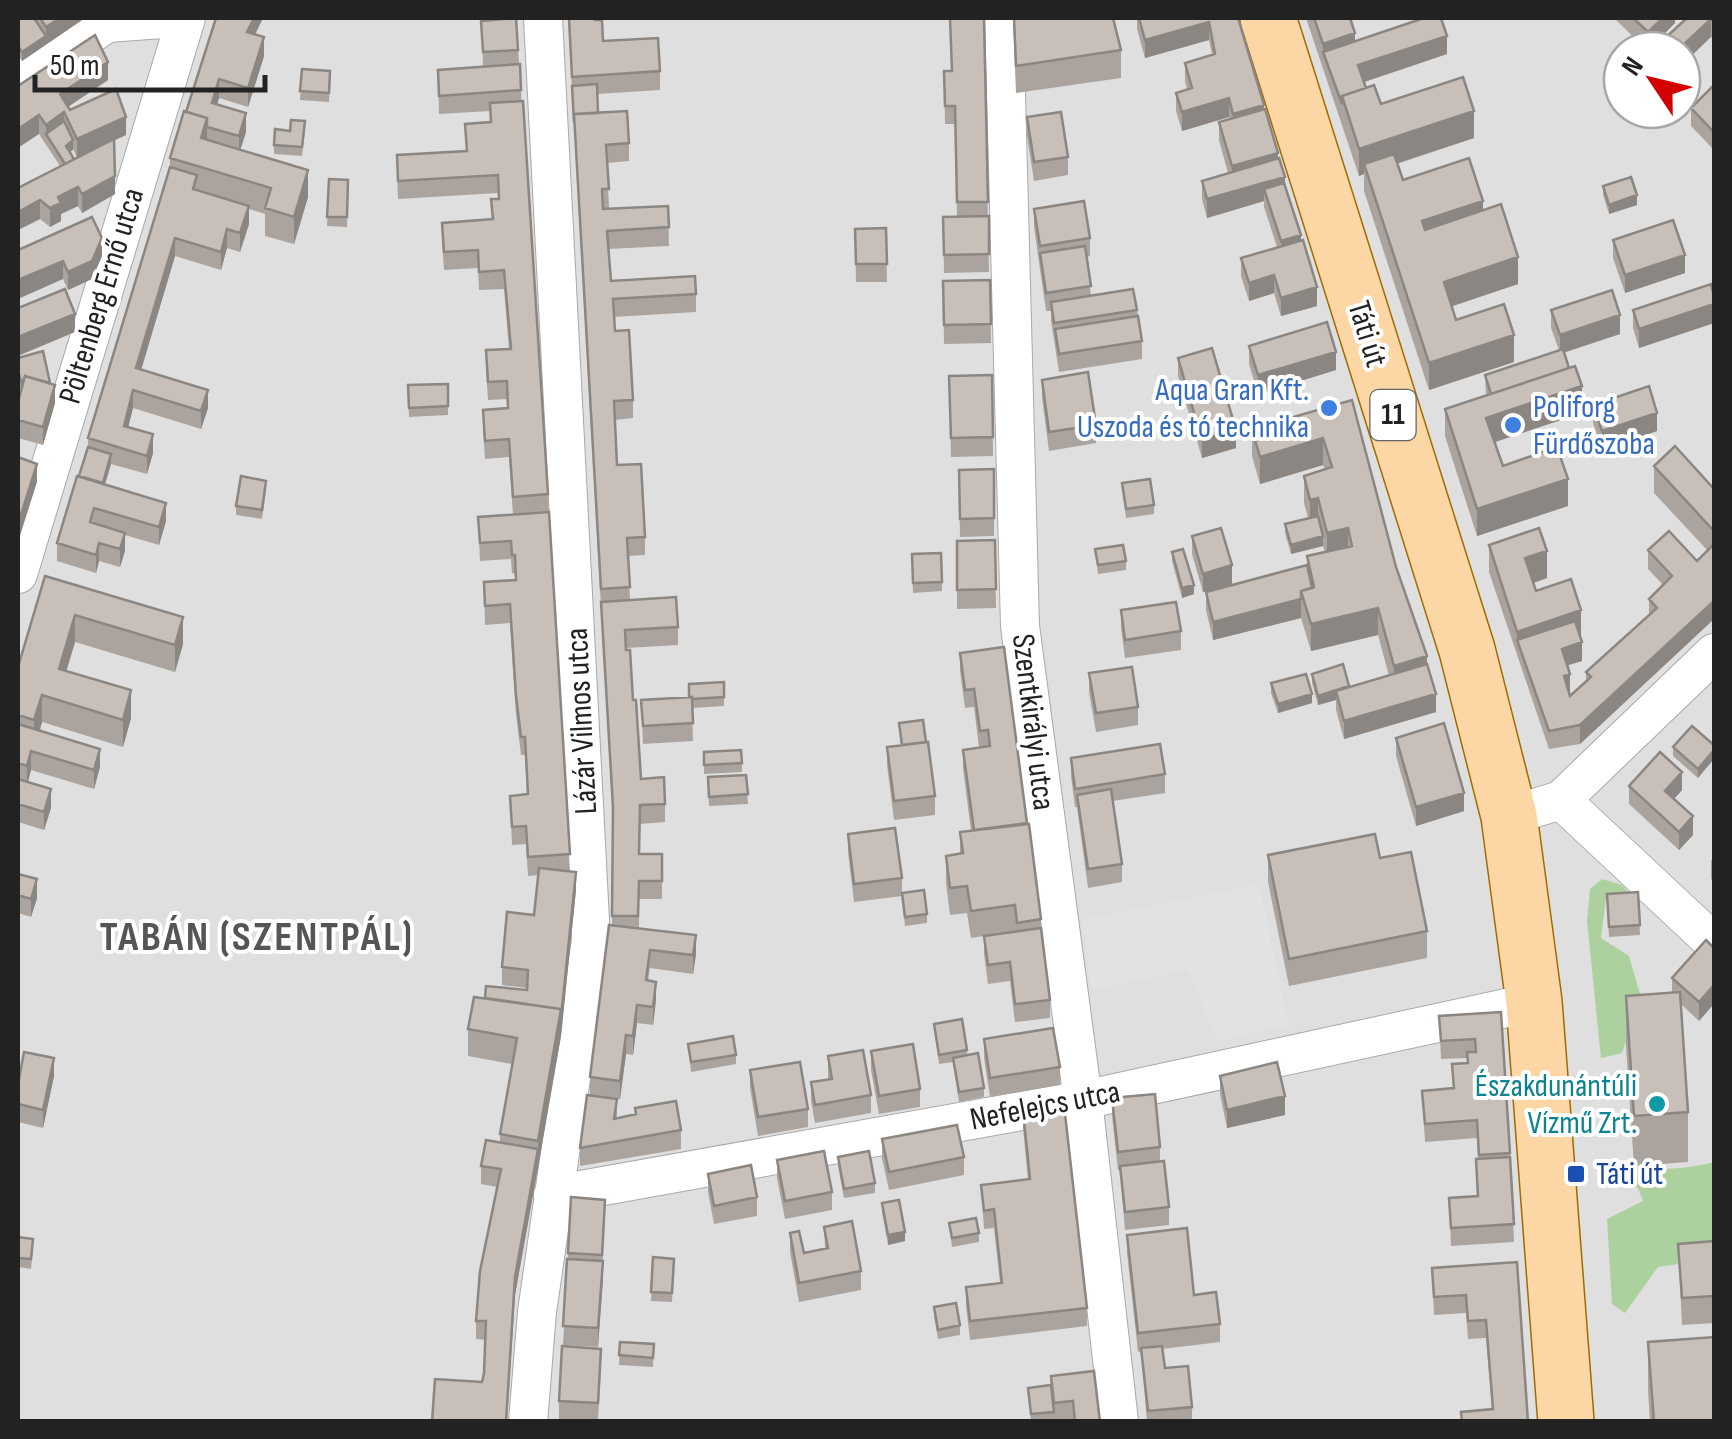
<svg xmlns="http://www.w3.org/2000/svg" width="1732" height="1439" font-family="'Sofia Sans Condensed',sans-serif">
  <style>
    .residential { fill: #e0dfdf; fill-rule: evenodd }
    .forest { fill: #add19e }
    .parking { fill: #e2e2e2 }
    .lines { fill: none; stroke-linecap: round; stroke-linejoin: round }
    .minor-casing { stroke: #a9a9a9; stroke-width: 40 }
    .primary-casing { stroke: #a06b00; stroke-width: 58 }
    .minor { stroke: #fff; stroke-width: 38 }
    .primary { stroke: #fcd6a4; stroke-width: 55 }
    .wall { fill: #aba49e; fill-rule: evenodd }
    .shaded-wall { fill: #8b8681 }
    .building { fill: #c7bfb8; stroke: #8b8681; stroke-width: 2.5 }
    .shop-dot { fill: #3f7fe0; stroke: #fff; stroke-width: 4 }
    .culture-dot { fill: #0f9aa8; stroke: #fff; stroke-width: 4 }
    .transit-dot { fill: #1a4fb4; stroke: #fff; stroke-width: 4 }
    .labels { text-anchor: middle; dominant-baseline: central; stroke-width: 8; stroke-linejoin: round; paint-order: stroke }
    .shield { fill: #fff; stroke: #646464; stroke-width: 2.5 }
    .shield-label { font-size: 30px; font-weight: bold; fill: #222 }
    .street-label { font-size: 32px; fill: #222; stroke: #fff }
    .shop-label { font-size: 32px; fill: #366cbe; stroke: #fff; text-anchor: end }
    .culture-label { font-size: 32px; fill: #0d838f; stroke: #fff; text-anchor: end }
    .transit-label { font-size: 32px; fill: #164399; stroke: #fff; text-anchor: start }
    .district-label { font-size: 42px; font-weight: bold; letter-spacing: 2.5px; fill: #555; stroke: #fff }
  </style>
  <rect width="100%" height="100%" fill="#f2efe9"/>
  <path class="residential" d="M18 18H1714V1421H18ZM1622 50H1682V110H1622Z"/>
  <path class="forest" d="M1602 879 1622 885 1631 895 1606 898 1601 938 1629 956 1653 1039 1626 1042 1622 1053 1601 1058 1587 921 1590 889Z
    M1714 1162V1259L1658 1267 1625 1313 1612 1304 1607 1219 1643 1201 1638 1188 1615 1183 1610 1165C1645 1170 1680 1171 1714 1162Z"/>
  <path class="parking" d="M1259 884 1288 1025 1219 1041 1187 971 1091 989 1083 920Z"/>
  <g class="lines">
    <g class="minor-casing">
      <path id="minor" d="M1004 18 1020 626 1083 1100 1119 1422
        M18 83 107 23 176 18
        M18 574 186 18
        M1561 800 1714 943
        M1509 816 1561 800 1714 653
        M553 1195 1083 1100 1534 1002
        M528 1422 537 1312 591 940 543 18"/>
    </g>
    <g class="primary-casing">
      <path id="primary" d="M1268 18 1467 650 1509 816 1534 1002 1566 1422"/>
    </g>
    <use href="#minor" class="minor"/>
    <use href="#primary" class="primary"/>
  </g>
  <path class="wall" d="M18 18H85L22 61 18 55Z
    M216 18H263L255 35 264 56 248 107 219 98 217 105 246 132 240 150 308 197 294 244 265 236V214L249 209V224L240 252 227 248 221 270 175 256 141 370 208 408 201 429 133 408 128 427 153 453 147 474 111 464 105 484 166 521 159 545 125 535V551L120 567 99 561 96 573 57 561V543L88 447V438L170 167V158L186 112Z
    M482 18H516L548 494 570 871 576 890 561 1036 515 1295 507 1422H432L482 1382 484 1373 486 1340 476 1339V1321L497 1187 481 1184V1166L500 1143V1134L512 1064 468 1056V1029L485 998 527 990V988L502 985V967L534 915 538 875 528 876 526 844 512 845 510 796 527 794 525 755H521L516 714 510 623 485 625 484 582 515 580V574L512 573 511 559 480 561 478 517 513 515 509 457 485 459 483 428V410L507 408V399L488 400 486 369V350L509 349 504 289 479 290 478 268 444 270 442 241V223L492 219 491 199H498V193L398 199 397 173V155L466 151 465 124 490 122V111L439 114 438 70 483 67Z
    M568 18H595L603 41 660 71V90L597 94 598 113 629 143V161L607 163 609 208H603V209L668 206 669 246 608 249 611 281 696 294V312L614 317 615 331 633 400V418L615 420 617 465 645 537V555L628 556 630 600 678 627V645L626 648 641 779 665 804V822L640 824V854H662V899H639V928L696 954 693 974 650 968 648 981 656 1000 653 1025 637 1023 633 1055 626 1054 620 1099H617V1118L681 1130V1149L580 1166V1148L590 1095V1077L612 925 613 822Z
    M984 18 989 272 944 273 943 217 957 216 955 124H945L944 71H951Z
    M1013 18 1121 50V78L1016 93Z
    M1137 18H1238L1301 240 1317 306 1281 316 1274 293 1249 301 1241 276V258L1277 247 1264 207V201L1207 218 1202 199V181L1228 173 1219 140V122L1229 119V117L1182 131 1176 111V93L1187 89 1185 81V63L1212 55 1209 40 1145 58 1137 29Z
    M1306 18H1350L1355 41 1447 54 1364 82 1366 88 1381 104 1474 138 1397 164 1403 180 1483 210 1518 284 1452 306 1456 320 1514 362 1429 390 1364 191V174L1359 176Z
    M1614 18H1675V23L1647 50Z
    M1687 18H1714V40L1711 37Z
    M302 69 330 71 329 102 300 100Z
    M108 80 68 107 70 110 126 135 114 140 115 194 82 213 78 206 61 214V221L50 227 40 219 18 230 60 166 39 134 18 86ZM73 149 77 158 74 159 70 152Z
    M1714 85 1712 148 1691 126V108Z
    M1027 117 1068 157V175L1034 181 1027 136Z
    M305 130 302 156 274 154V145L290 131Z
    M329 179 348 180 347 227 327 226Z
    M1603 186 1637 205 1609 214 1603 195Z
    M1034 209 1090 238V256L1086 257 1091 296 1137 310 1142 341V359L1059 372 1051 321V311H1046L1034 227Z
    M886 228 887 282H856L855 229Z
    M1613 240 1685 273 1625 293 1613 258Z
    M18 250 102 256 92 279 68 290 63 279Z
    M990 280 991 343 944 344 943 281Z
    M1714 304V323L1639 348 1633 328V310Z
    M1551 310 1620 334 1564 352 1582 413 1495 442 1503 466 1568 506 1477 536 1445 436V409L1486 396 1485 375 1559 350 1551 328Z
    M1249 346 1336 370 1258 394 1249 364Z
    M18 358 55 403 43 445 18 438V402L21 391 18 380Z
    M1178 358 1236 448 1202 458 1178 376Z
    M992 375 993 456 951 457 949 376Z
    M1042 380 1096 425V443L1049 451 1042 398Z
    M448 384V415L409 417 408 385Z
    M1352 400 1396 567 1427 664 1436 712 1344 739 1336 710V700L1318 705 1312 683V674L1349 687 1389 676 1378 635 1311 651 1301 618 1213 640 1206 610V592L1307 565V556L1325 552 1323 546 1291 554 1285 533V524L1308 518 1304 503V476L1325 469 1323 465 1260 484 1252 456V429Z
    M1593 405 1657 431 1602 450 1593 423Z
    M1654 466 1714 489V619L1580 744 1549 749 1489 572V545L1547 578 1533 583 1536 591 1581 637 1582 661 1568 665 1570 696 1586 682V672L1649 616V599L1663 585 1648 569V550L1697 561 1708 551 1654 493Z
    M994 469V536L960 537 959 470Z
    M1122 483 1154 505V514L1126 518Z
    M266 490 262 519 236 515V506Z
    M1192 536 1232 584 1203 592 1192 554Z
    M995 540 996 608 957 609V541Z
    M1095 549 1126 561V570L1098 574Z
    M1172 552 1194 594 1182 598 1172 561Z
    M941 553 942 591 913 593 912 554Z
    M45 576 183 644 175 672 75 642 66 671 131 718 123 747 42 722 40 731 100 767 94 789 31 770 28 782 51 808 44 830 18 822V824V667Z
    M1121 610 1181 631V650L1125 658 1121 628Z
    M960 653 1027 824 1041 919 1050 1000V1018L1015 1022 1010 981 988 984 984 954V936L971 938 967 913 950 915 946 883V856L960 854V832L971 831 963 768V750L979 747 974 707 965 708 960 671Z
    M1089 673 1138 707V725L1096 732 1089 692Z
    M724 682V706L692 708 693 741 643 744 641 700 689 697Z
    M1271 683 1312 703 1278 713 1271 693Z
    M899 723 926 742 935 796V815L894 820 887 765V747L901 745Z
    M1396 738 1464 811 1416 826 1396 756Z
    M1714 745 1698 778 1673 756V747Z
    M704 752 742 763V772L704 774Z
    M1071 758 1165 774V793L1113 801 1122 864V882L1088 888 1077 807H1075L1071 776Z
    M746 775 748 804 709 806 708 777Z
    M1629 786 1682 790 1674 799 1693 835 1679 850 1629 804Z
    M848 834 902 878V893L927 914V923L905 926 902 896 854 902 848 852Z
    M1268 855 1380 858 1427 931V958L1289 986 1268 882Z
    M1714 857V882L1711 879V861Z
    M18 874 37 898 31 917 18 913Z
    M1638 892 1640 935 1609 937 1607 894Z
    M1706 940 1699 1021 1681 1004 1688 1112V1162L1634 1166 1626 1046V996L1672 993V978Z
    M1501 1012 1510 1153 1514 1242 1451 1246 1449 1198 1477 1196 1476 1159H1478L1477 1138 1425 1142 1422 1091 1453 1089 1452 1064 1467 1063V1058L1441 1059 1439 1016Z
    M934 1024 967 1050V1055L984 1088V1097L959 1102 953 1062 939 1064Z
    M984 1039 1060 1067V1085L990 1097 984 1058Z
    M688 1044 736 1055V1064L691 1072Z
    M871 1051 920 1089V1107L879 1114 871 1070Z
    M828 1056 871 1095V1113L815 1123 811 1101V1082L828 1079Z
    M750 1070 808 1109V1127L758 1136 750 1088Z
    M54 1076 43 1128 18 1122V1084Z
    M1220 1076 1285 1115 1227 1128 1220 1094Z
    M1112 1098 1160 1147V1162L1169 1207V1225L1125 1230 1120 1170H1118L1112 1116Z
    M1023 1110 1087 1308V1326L970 1340 966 1305V1287L1000 1283 994 1228 984 1229 981 1185 1028 1180 1023 1128Z
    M882 1139 964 1157V1175L889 1190 882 1158Z
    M838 1157 875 1183V1193L844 1198 838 1166Z
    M777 1160 832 1192V1210L785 1219 777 1178Z
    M708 1174 757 1197V1216L714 1224 708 1192Z
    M571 1197 605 1218 598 1347 563 1345Z
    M882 1203 905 1241 888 1245 882 1212Z
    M949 1223 979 1233V1242L952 1247Z
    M824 1227 861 1271V1290L799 1302 790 1252V1233L804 1253 825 1249Z
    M1127 1235 1194 1295 1220 1324V1342L1162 1349 1165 1368 1192 1407V1422H1147L1141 1351 1138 1352 1127 1253Z
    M18 1237 33 1248 31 1269 18 1267Z
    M1714 1241V1323L1682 1325 1678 1244Z
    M653 1257 674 1259 672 1302 651 1301Z
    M1517 1262 1528 1422H1461V1412L1492 1409 1486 1338 1468 1339 1466 1313 1434 1315 1432 1268Z
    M934 1307 960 1325V1335L938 1339 934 1316Z
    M620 1342 654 1344 653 1367 619 1365Z
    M1648 1342 1714 1422H1650L1648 1391Z
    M601 1367 598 1421 559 1419V1401Z
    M1051 1376 1100 1422H1073V1419L1031 1422 1028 1388 1051 1385Z"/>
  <path class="shaded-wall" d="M60 18H85L22 61V52L46 36V27Z
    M254 18H263L247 50V32Z
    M1663 18H1675V23L1648 50V32Z
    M1711 19V37L1682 65V50H1678Z
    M1209 22V40L1145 58V40Z
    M1355 33V60L1323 52V71V44Z
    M1447 36V54L1358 84V65Z
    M264 37V56L248 107V88Z
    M108 62V80L60 112V94Z
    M219 79V98L212 121V103Z
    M1229 98V117L1182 131V112Z
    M1264 105V123L1233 132V114Z
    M1474 111V138L1367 173 1364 164V174L1359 176V149Z
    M64 112V130L46 134V125Z
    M246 113V132L239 154V136Z
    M39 115V134L18 148V129Z
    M126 117V135L77 158V139Z
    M207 118V145L201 138Z
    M1714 128V146L1712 148V130Z
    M73 140V150L66 155V146Z
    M1278 153V171L1232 185V166Z
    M308 170V197L294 244V217Z
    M115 176V194L82 213V194Z
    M1285 177V195L1264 189V201L1207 218V199Z
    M78 187V206L61 214V221L50 227V208L58 197Z
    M1637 195V205L1609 214V205Z
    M40 200V219L18 230V212Z
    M1483 201V228L1422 248V221Z
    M249 206V224L240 252V233Z
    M227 229V248L221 270V252Z
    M1301 235V253L1281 260V241Z
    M102 238V256L92 279 68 290V272Z
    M175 238V256L136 387V368Z
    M1685 255V273L1625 293V275Z
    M1518 257V284L1444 309V282Z
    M63 261V279L18 299V280Z
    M1274 275V293L1249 301V283Z
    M1317 287V306L1281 316V298Z
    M1714 304V323L1639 348V329Z
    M75 314V332L18 356V337Z
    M1620 315V334L1560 354V335Z
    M1514 335V362L1429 390V363Z
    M1336 352V370L1258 394V375Z
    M55 385V403L43 445V427Z
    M1582 386V413L1486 445V418Z
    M133 390V408L124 444V426Z
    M208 390V408L201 429V411Z
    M1657 413V431L1602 450V431Z
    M1236 430V448L1202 458V440Z
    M153 434V453L147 474V456Z
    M1323 438V465L1260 484V457Z
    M111 454V464L100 501V492Z
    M37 464V482L18 542V524Z
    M1568 479V506L1477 536V509Z
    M1318 498V525L1310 527V500Z
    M166 503V521L159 545V527Z
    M1348 528V555L1327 560V533Z
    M125 533V551L120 567V549Z
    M1323 536V546L1291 554V545Z
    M99 543V561L96 573V555Z
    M1547 551V578L1525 586V558Z
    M1232 565V584L1203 592V574Z
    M1194 585V594L1182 598V588Z
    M1301 599V618L1213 640V622Z
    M1714 601V619L1580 744V725Z
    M1378 608V635L1311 651V624Z
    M1581 610V637L1523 657 1517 640V659V632Z
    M75 615V642L59 696V669Z
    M183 617V644L175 672V645Z
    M1582 642V661L1562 667V649Z
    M1427 656V683L1394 693V666Z
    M1570 674V692L1564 695V676Z
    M1349 686 1336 691V700L1318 705V696Z
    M131 690V718L123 747V720Z
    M1312 694V703L1278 713V704Z
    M1436 694V712L1344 739V721Z
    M42 695V722L34 747V720Z
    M100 749V767L94 789V770Z
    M1714 750V759L1698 778V769Z
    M31 751V770L27 785V766Z
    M1682 772V790L1665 809V791Z
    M51 789V808L44 830V812Z
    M1464 793V811L1416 826V807Z
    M1693 816V835L1679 850V832Z
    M576 872V890L561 1036 538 1168V1141Z
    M37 879V898L31 917V899Z
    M696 935V954L693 974V955Z
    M656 982V1000L653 1025V1007Z
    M1714 985V1004L1699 1021V1002Z
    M637 1005V1023L633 1055V1036Z
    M626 1035V1054L620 1099V1081Z
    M54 1058V1076L43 1128V1110Z
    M1285 1096V1115L1227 1128V1110Z
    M538 1149V1168L515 1295 506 1422 515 1277Z
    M905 1232V1241L888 1245V1235Z
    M603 1261V1280L598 1347V1328Z"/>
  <path class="building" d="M18 18H34L46 36 22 52 18 46Z
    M40 18H60L46 27Z
    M216 18H254L247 32 264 37 248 88 219 79 212 103 246 113 239 136 207 127V118L186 112Z
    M516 18 518 50 483 52 481 21Z
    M569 18H595V20H602L603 41 658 38 660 71 572 77Z
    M950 18H984L988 202H957L955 106H945L944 71H952Z
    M1014 18H1113L1121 50 1016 66Z
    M1139 18H1238L1264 105 1233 114 1229 98 1182 112 1176 93 1192 88 1185 63 1215 54 1209 22 1145 40Z
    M1314 18H1350L1355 33 1323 44Z
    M1424 18H1441L1447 36 1358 65 1366 88 1342 96V104L1323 52Z
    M1633 18H1663L1648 32Z
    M1687 18H1714V22L1711 19 1678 50H1652Z
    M95 35 108 62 60 94 70 110 116 89 126 117 77 139 64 112 46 125 39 115 18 129V86Z
    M520 64 521 90 439 96 438 70Z
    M302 69 330 71 329 93 300 91Z
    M1463 77 1474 111 1359 149 1342 96 1374 85 1381 104Z
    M597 84 598 113 574 114V123L572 86Z
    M1714 85V128L1712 130 1691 108Z
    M523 101 548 494 513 497 509 439 485 441 483 410 508 408 507 381 488 382 486 350 511 349 504 270 479 272 478 250 444 252 442 223 493 219 491 199H499L498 175 398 181 397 155 467 151 465 124 491 122 490 103Z
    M1265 109 1278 153 1232 166 1219 122Z
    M184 111 207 118 201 138 308 170 294 217 265 208 271 188 170 158Z
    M627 111 629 143 606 145 609 189H602L603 209 668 206 669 227 607 231 611 281 695 276 696 294 613 299 615 331 629 330 633 400 614 401 617 465 641 464 645 537 627 538 630 587 601 589 574 114Z
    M1061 112 1068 157 1034 162 1027 117Z
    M291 120 305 121 302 147 274 145 275 129 290 131Z
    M64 121 73 140 66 146 74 159 65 164 46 134Z
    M114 139 115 176 82 194 78 187 58 197 61 203 50 208 40 200 18 212V188Z
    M1394 154 1403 180 1469 158 1483 201 1422 221 1425 230 1501 204 1518 257 1444 282 1456 320 1504 304 1514 335 1429 363 1364 164Z
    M1279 158 1285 177 1207 199 1202 181Z
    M170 167 197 175 193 189 249 206 240 233 227 229 221 252 175 238 136 368 208 390 201 411 133 390 124 426 153 434 147 456 88 438Z
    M1631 177 1637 195 1609 205 1603 186Z
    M329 179 348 180 347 217H327Z
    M1284 183 1301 235 1281 241 1264 189Z
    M1084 201 1090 238 1040 246 1034 209Z
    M989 216V254L944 255 943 217Z
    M92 217 102 238 92 261 68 272 63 261 18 280V250Z
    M1673 220 1685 255 1625 275 1613 240Z
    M886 228 887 264H856L855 229Z
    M1303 240 1317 287 1281 298 1274 275 1249 283 1241 258Z
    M1085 246 1091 286 1046 293 1040 253Z
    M990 280 991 324 944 325 943 281Z
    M1711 284 1714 296V304L1639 329 1633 310Z
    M65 289 75 314 18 337V308Z
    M1133 289 1137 310 1054 323 1051 302Z
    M1612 290 1620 315 1560 335 1551 310Z
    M1138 316 1142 341 1059 354 1055 329Z
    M1327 322 1336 352 1258 375 1249 346Z
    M1212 348 1236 430 1202 440 1178 358Z
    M1563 349 1569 368 1491 394 1485 375Z
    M43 351 50 383 25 376 22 384 18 371V358Z
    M1575 366 1582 386 1486 418 1503 466 1557 447 1568 479 1477 509 1445 409Z
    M1088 372 1096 425 1049 432 1042 380Z
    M992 375 993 437 951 438 949 376Z
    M25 376 55 385 43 427 18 420V402Z
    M448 384V406L409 408 408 385Z
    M1649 386 1657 413 1602 431 1593 405Z
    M1352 400 1396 567 1427 656 1394 666 1378 608 1311 624 1301 591 1314 587 1307 556 1352 546 1348 528 1327 533 1318 498 1310 500 1304 476 1332 467 1323 438 1260 457 1252 429Z
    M1675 446 1714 489V531L1654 466Z
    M88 447 111 454 103 483 79 476Z
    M18 457 37 464 18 524Z
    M994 469V518L960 519 959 470Z
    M77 476 166 503 159 527 94 508 90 522 125 533 120 549 99 543 96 555 57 543Z
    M241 476 266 481 262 510 236 506Z
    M1150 479 1154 505 1126 509 1122 483Z
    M549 512 570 854 528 857 526 826 512 827 510 796 528 794 525 737H521L516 696 510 604 485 606 484 582 516 580 515 555H512L511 541 480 543 478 517Z
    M1318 516 1323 536 1291 545 1285 524Z
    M1221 528 1232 565 1203 574 1192 536Z
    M1539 528 1547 551 1525 558 1536 591 1571 579 1581 610 1517 632 1489 545Z
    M1669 531 1697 561 1714 544V601L1580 725 1549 731 1517 640 1575 621 1582 642 1562 649 1570 674 1564 676 1570 696 1591 677 1586 672 1657 608 1649 599 1672 576 1648 550Z
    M995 540 996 589 957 590V541Z
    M1123 545 1126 561 1098 565 1095 549Z
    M1183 549 1194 585 1182 588 1172 552Z
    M941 553 942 582 913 583 912 554Z
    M1307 565 1312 588 1301 591V599L1213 622 1206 592Z
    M45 576 183 617 175 645 75 615 59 669 131 690 123 720 42 695 34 720 18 715V667Z
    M676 597 678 627 625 630 626 650H630L633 700H636L641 779 664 777 665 804 640 805 639 854H662V881H639L638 916H612L613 807 601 602Z
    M1176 602 1181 631 1125 640 1121 610Z
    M1004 647 1027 823 974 830 963 750 990 746 988 730 980 731 974 689 965 690 960 653Z
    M1343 664 1349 686 1318 696 1312 674Z
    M1427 664 1436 694 1344 721 1336 691Z
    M1132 667 1138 707 1096 713 1089 673Z
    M1306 674 1312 694 1278 704 1271 683Z
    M724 682V697L692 699V697H689V684Z
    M692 697 693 723 643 726 641 700Z
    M923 720 926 742 902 745 899 723Z
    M1444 723 1464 793 1416 807 1396 738Z
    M18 724 100 749 94 770 31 751 27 766 18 763Z
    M1692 726 1714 745V750L1698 769 1673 747Z
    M928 742 935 796 894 801 887 747Z
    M1160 744 1165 774 1075 789 1071 758Z
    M741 750 742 763 704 765V752Z
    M1660 752 1682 772 1665 791 1693 816 1679 832 1629 786Z
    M746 775 748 794 709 797 708 777Z
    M18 779 51 789 44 812 18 804V805Z
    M1111 789 1122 864 1088 869 1077 795Z
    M1029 824 1041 919 1017 923 1015 905 971 911 967 886 950 888 946 856 963 853 960 832Z
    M895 828 902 878 854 884 848 834Z
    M1375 834 1380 858 1411 852 1427 931 1289 959 1268 855Z
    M539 868 576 872 561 1018V1009L485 998 486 986 527 990 528 970 502 967 507 912 534 915Z
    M18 874 37 879 31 899 18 895Z
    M924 890 927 914 905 917 902 893Z
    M1638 892 1640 925 1609 927 1607 894Z
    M609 925 696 935 693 955 650 950 646 980 656 982 653 1007 637 1005 633 1036 626 1035 620 1081 590 1077Z
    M1041 928 1050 1000 1015 1004 1010 962 988 965 984 936Z
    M1706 940 1714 948V985L1699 1002 1672 978Z
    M1680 992 1688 1112 1634 1116 1626 996Z
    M474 997 561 1009 538 1141 500 1134 517 1038 468 1029Z
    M1501 1012 1510 1153 1479 1155 1477 1120 1425 1124 1422 1091 1454 1088 1452 1064 1468 1063 1467 1052H1476L1475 1039 1441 1041 1439 1016Z
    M962 1019 967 1050 939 1055 934 1024Z
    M1053 1028 1060 1067 990 1078 984 1039Z
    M733 1036 736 1055 691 1062 688 1044Z
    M913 1044 920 1089 879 1096 871 1051Z
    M863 1050 871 1095 815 1105 811 1082 832 1079 828 1056Z
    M24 1052 54 1058 43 1110 18 1104V1084Z
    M978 1053 984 1088 959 1092 953 1058Z
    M800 1062 808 1109 758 1117 750 1070Z
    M1277 1062 1285 1096 1227 1110 1220 1076Z
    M1155 1094 1160 1147 1118 1152 1112 1098Z
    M587 1095 617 1099 614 1119 636 1114 635 1108 676 1101 681 1130 580 1148Z
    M1064 1105 1087 1308 970 1321 966 1287 1002 1283 994 1209 984 1211 981 1185 1030 1179 1023 1110Z
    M957 1125 964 1157 889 1172 882 1139Z
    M486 1140 538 1149 515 1277 506 1422H432L435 1379 482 1382 484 1373 486 1321H476L480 1271 501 1169 481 1166Z
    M824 1151 832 1192 785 1201 777 1160Z
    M869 1151 875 1183 844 1189 838 1157Z
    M1510 1157 1514 1224 1451 1228 1449 1198 1478 1196 1476 1159Z
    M1164 1161 1169 1207 1125 1212 1120 1166Z
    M751 1165 757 1197 714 1206 708 1174Z
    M571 1197 605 1200 602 1255 568 1253Z
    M899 1200 905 1232 888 1235 882 1203Z
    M976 1218 979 1233 952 1238 949 1223Z
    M852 1221 861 1271 799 1283 790 1233 799 1231 804 1253 828 1248 824 1227Z
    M1187 1228 1194 1295 1216 1292 1220 1324 1138 1333 1127 1235Z
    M18 1237 33 1239 31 1259 18 1258Z
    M1714 1241V1296L1682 1298 1678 1244Z
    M653 1257 674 1259 672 1293 651 1292Z
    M567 1259 603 1261 598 1328 563 1326Z
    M1517 1262 1528 1422H1462L1461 1412 1493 1409 1486 1320 1468 1321 1466 1295 1434 1297 1432 1268Z
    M956 1303 960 1325 938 1330 934 1307Z
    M1714 1337V1422H1654L1648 1342Z
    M620 1342 654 1344 653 1358 619 1355Z
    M562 1346 601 1349 598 1403 559 1401Z
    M1162 1346 1165 1368 1188 1366 1192 1407 1148 1411 1141 1348Z
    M1094 1371 1100 1422H1075L1073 1401 1054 1403 1051 1376Z
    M1051 1385 1054 1412 1031 1414 1028 1388Z"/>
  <g class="shop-dot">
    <circle cx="1329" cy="408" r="10"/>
    <circle cx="1513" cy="425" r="10"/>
  </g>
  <circle class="culture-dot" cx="1657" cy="1104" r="10"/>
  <rect class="transit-dot" x="1566" y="1164" width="20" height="20" rx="5"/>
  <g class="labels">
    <rect class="shield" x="1370.5" y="390" width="45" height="50" rx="8"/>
    <g class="shield-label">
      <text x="1393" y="415">11</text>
    </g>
    <g class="street-label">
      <text transform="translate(102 296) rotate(-73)">Pöltenberg Ernő utca</text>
      <text transform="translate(1367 334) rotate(73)">Táti út</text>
      <text transform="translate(582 721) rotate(-93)">Lázár Vilmos utca</text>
      <text transform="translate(1033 722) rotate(83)">Szentkirályi utca</text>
      <text transform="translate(1045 1106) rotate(-11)">Nefelejcs utca</text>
    </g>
    <g class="shop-label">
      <text x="1309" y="390">Aqua Gran Kft.<tspan x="1309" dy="37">Uszoda és tó technika</tspan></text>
      <text x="1533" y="407" text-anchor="start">Poliforg<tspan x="1533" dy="37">Fürdőszoba</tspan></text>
    </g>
    <g class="culture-label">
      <text x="1637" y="1086">Északdunántúli<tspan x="1637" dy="37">Vízmű Zrt.</tspan></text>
    </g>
    <g class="transit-label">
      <text x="1596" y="1174">Táti út</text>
    </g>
    <g class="district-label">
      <text x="257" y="937">TABÁN (SZENTPÁL)</text>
    </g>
  </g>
  <rect width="1732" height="1439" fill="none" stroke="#222222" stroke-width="40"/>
  <g transform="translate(1652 80) rotate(305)"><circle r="48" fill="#ffffff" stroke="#a7a7a7" stroke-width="2.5"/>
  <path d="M0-8L18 38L0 25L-18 38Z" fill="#d40000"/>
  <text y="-15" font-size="28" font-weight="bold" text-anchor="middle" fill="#222222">N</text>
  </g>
  <path d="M35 75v15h230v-15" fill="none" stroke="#222222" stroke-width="5"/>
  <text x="50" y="75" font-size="30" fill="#222222" stroke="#ffffff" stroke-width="8" paint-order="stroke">50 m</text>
</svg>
